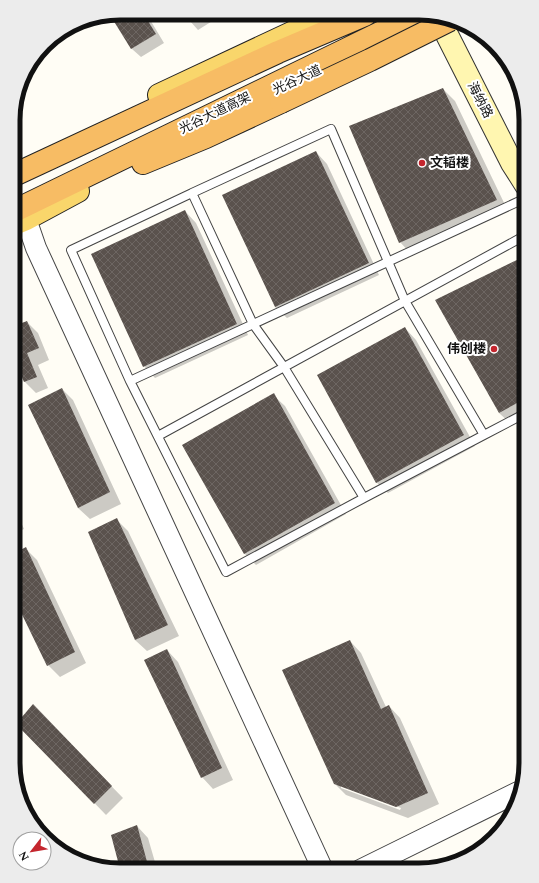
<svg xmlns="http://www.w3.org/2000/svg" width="539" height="883" font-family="Spectral,'Noto Sans SC',serif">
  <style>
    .shadow { fill: #0003; fill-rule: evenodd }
    .building { fill: url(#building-cross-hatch) }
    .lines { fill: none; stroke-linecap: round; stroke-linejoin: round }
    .service-casing { stroke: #444; stroke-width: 10 }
    .tertiary-casing { stroke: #444; stroke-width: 22 }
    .secondary-casing { stroke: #333; stroke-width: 24 }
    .primary-casing { stroke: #222; stroke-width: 24 }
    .trunk-casing { stroke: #222; stroke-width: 24 }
    .service { stroke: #fff; stroke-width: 8 }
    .tertiary { stroke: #fff; stroke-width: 20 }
    .secondary { stroke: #fff6b0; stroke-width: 22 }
    .primary { stroke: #f9d66b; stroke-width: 22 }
    .trunk { stroke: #f7bc64; stroke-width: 22 }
    .trunk-bridge-casing { stroke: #222; stroke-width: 24; stroke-linecap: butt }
    .trunk-bridge { stroke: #f7bc64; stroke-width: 22 }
    .poi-dot { fill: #c4262e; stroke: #fff; stroke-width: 1.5 }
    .labels { text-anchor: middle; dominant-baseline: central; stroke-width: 4; stroke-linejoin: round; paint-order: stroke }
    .street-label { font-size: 13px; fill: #111; stroke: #fff }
    .poi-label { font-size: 13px; font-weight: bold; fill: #111; stroke: #fff; text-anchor: start }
    .rim { fill: none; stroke: #111; stroke-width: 5 }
  </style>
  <defs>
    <pattern id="building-cross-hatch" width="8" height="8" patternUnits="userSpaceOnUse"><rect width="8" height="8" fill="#5a524d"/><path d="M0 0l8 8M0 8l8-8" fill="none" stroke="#6d6662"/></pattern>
  </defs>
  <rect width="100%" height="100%" fill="#fffdf5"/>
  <path class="shadow" d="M120 13H146L164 43 141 57 132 49 111 15Z
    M185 13 221 14 222 15 198 30 190 21Z
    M443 89 455 101 508 211 411 254 400 242Z
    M316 152 327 164 379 275 287 318 275 307Z
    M185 211 196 223 248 335 155 378 144 366Z
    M525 257 526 416 511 424 499 413Z
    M14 318 19 325 27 322 38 333 49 360 38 365 48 388 36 393 25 382 22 374 14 377Z
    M405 328 416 340 475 446 388 493 376 482Z
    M62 389 73 400 121 504 90 519 78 508 29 405Z
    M273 395 285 406 346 514 256 565 245 554 184 445Z
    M13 504 24 529 13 534Z
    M117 520 128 531 179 636 147 651 135 640Z
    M26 549 37 560 86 663 60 677 48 665Z
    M350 641 361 653 386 707 389 706 400 718 439 804 408 818 346 795 335 784ZM341 786 401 808 400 810 341 788Z
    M167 650 178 662 233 780 213 789 202 777Z
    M44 717 123 798 106 815 18 724Z
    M137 826 148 838 157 869H121L113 835Z
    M495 835 487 841 486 839Z"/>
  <path class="building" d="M120 13H143L156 34 131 49 110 15Z
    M184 13H191L202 14 189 22Z
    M443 88 497 200 399 243 349 126Z
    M316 151 369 263 275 307 222 195Z
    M185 210 237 324 143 367 91 254Z
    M525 256 526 398 499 413 435 300Z
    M27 321 39 348 27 353 37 377 24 382 15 361H14V326Z
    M405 327 464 435 376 483 317 375Z
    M62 388 110 492 78 508 28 405Z
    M274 393 335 503 244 554 182 445Z
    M117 518 168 625 135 640 88 532Z
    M26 547 75 652 47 666 13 596V554Z
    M350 640 381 709 389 705 428 793 396 807 334 784 282 670Z
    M167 649 222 768 201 778 144 660Z
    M33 704 112 786 94 804 16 724Z
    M137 825 149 869H120L111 835Z"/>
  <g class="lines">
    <g class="service-casing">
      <path id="service" d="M192 193 253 324 284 367 364 498 226 572 130 381 71 250Z
        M192 193 331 129 405 301 484 435 364 498
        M130 381 526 198
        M484 435 526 413
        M158 436 526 235"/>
    </g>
    <g class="tertiary-casing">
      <path id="tertiary" d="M26 219 36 248 323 870
        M360 870 518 792"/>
    </g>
    <g class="secondary-casing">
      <path id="secondary" d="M437 15 512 163 526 185"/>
    </g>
    <g class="primary-casing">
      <path id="primary" d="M401 30 432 15
        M159 95 332 14
        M14 224 26 219 78 191"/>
    </g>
    <g class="trunk-casing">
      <path id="trunk" d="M143 163 206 137 281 102
        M14 175 278 52 365 15
        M14 211 417 15"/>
    </g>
    <use href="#service" class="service"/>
    <use href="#tertiary" class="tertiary"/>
    <use href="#secondary" class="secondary"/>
    <use href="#primary" class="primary"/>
    <use href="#trunk" class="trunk"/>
    <g class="trunk-bridge-casing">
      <path id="trunk-bridge" d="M281 102 370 60 450 20"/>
    </g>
    <use href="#trunk-bridge" class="trunk-bridge"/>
  </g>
  <g class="poi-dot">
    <circle cx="422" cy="163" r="4"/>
    <circle cx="494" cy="349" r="4"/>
  </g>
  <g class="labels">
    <g class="street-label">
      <text transform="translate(297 80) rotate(-25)">光谷大道</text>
      <text transform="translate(480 100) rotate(63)">海纳路</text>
      <text transform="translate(215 113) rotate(-26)">光谷大道高架</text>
    </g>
    <g class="poi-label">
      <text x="430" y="163">文韬楼</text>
      <text x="486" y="349" text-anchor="end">伟创楼</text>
    </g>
  </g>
  <path d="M0 0H539V883H0ZM120 20H419A100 100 0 0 1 519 120V763A100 100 0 0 1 419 863H120A100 100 0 0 1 20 763V120A100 100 0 0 1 120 20Z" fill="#ececec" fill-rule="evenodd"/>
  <path class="rim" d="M120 20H419A100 100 0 0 1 519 120V763A100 100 0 0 1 419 863H120A100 100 0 0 1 20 763V120A100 100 0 0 1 120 20Z"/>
  <g transform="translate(32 851) rotate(239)"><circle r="19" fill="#ffffff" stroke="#a0a0a0"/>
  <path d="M0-3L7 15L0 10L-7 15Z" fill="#c4262e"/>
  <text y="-6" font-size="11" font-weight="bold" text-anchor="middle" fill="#111111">N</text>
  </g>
</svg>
